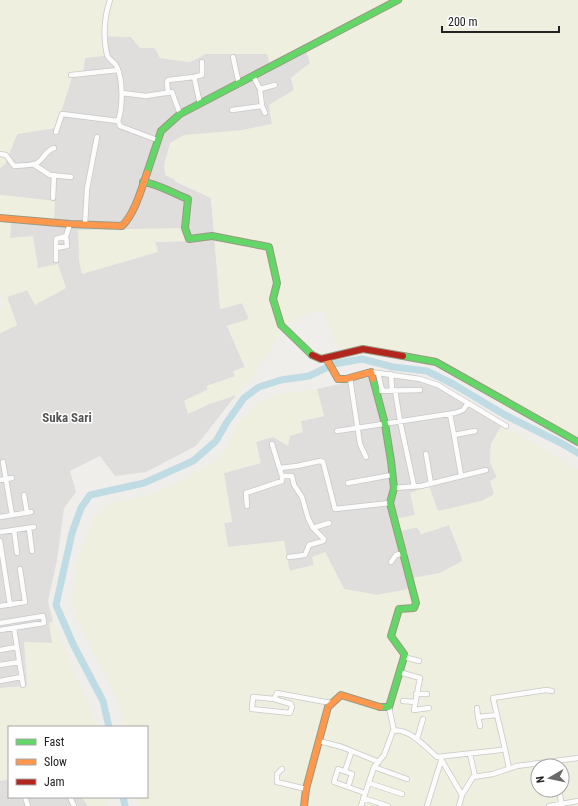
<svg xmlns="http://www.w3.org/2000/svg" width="578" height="806" font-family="'Roboto Condensed',sans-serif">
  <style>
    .residential { fill: #dfdedc; fill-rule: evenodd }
    .farmland { fill: #efefdf; fill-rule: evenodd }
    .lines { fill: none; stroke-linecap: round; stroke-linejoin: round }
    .river { stroke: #bfdbe3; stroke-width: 7 }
    .street-casing { stroke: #c9c8c7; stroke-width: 6 }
    .fast-casing { stroke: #999a82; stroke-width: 8 }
    .slow-casing { stroke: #999a82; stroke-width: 8 }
    .jam-casing { stroke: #999a82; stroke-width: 8 }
    .street { stroke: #fdfcfc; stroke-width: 4.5 }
    .fast { stroke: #63d668; stroke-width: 6 }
    .slow { stroke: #ff974d; stroke-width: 6 }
    .jam { stroke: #b3261e; stroke-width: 6 }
    .labels { text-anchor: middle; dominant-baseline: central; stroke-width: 3; stroke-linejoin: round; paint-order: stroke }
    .quarter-label { font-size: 13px; font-weight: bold; fill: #555; stroke: #fff }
  </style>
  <rect width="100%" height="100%" fill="#f0eeeb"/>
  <path class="residential" d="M104 36 131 37 140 48H155L160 58 190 62 205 54H268L270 65 304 44 310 63 291 78 295 90 269 105 272 124 243 130 174 181 211 198 221 309 242 303 249 319 227 326 245 367 235 376 207 386V390L184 401 212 403 236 395 196 446 146 472 115 476 100 456 70 471 76 492 64 508 57 560 48 601 53 622 49 623 53 643 27 687 0 688V333L17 325 7 297 27 290 35 304 38 268 10 239 11 218 55 201 0 195V168L5 164 17 134 56 127 73 74 85 58ZM78 230H120L187 241 155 242 158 251Z
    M411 374 442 385 502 425 491 444 490 462 497 477 495 494 482 501 438 512 429 486 415 515 397 532 417 527 422 534 449 525 463 561 440 573 414 578 415 588 377 595 344 589 325 552 314 565 289 571 284 541 228 547 224 523 232 522 223 473 260 463 256 442 273 436H290L301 421 324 416 317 389 380 375Z
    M9 779V797H82L88 806H0V781Z"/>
  <path class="farmland" d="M0 0H578V441L446 362 406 351 358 347 338 349 322 309 286 324 256 373 236 395 212 403 188 414 184 401 207 390V386L235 377 233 371 245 367 227 326 249 319 242 303 220 309 211 198 165 175 164 165 170 143 184 135 243 130 272 124 269 105 294 90 291 78 310 63 304 44 270 65 267 54H205L190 62 160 58 155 48H140L131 37 104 36V56L85 58 83 73 73 74 56 128 17 134 5 164 0 168Z
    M0 195 55 201 54 221 11 218 10 238 33 236 38 268 58 264 66 288 35 305 27 290 7 297 17 325 0 333V310L6 307 0 292Z
    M185 228 187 241 155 242 158 252 82 274 79 261 78 230Z
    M317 389 324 416 301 421 303 432 290 436 288 446 273 437 256 442 261 463 224 473 232 522 224 523 228 547 284 541 290 571 314 565 312 557 325 552 344 589 377 595 414 588V578L440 573 463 561 449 525 421 534 417 527 397 532 395 519 415 515 410 493 429 486 438 511 482 501 494 494 490 481 497 477 490 462 491 444 502 425 578 469V806H139L137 797H147V727H123L118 701 82 630 71 604 77 560 92 519 112 503 146 496 180 481 220 458 237 423 260 401 280 394ZM538 766H562V790H538Z
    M53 622 98 727H9V779L0 781V688L27 686 24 642 52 643 49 623Z
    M82 797H107L108 806H88Z"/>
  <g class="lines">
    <path class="river" d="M109 727 103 701 74 646 56 605 72 533 81 508 90 495 144 483 193 461 216 441 227 422 244 398 259 387 281 380 309 376 334 364 362 359 393 367 427 371 453 384 505 415 561 443 578 453
      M123 797 125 806"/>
    <g class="street-casing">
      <path id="street" d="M110 0C104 17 103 38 107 55 109 60 115 62 117 67 123 80 123 108 118 121
        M233 57 239 84
        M71 75 118 70
        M253 76 260 89 275 85
        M194 77 202 75V62
        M260 89 262 106 265 113
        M122 93 146 96 172 92 180 114
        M168 93 167 82 168 80 194 77 200 104
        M232 110 262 106
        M118 121 120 126 157 140
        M56 132 62 114 118 121
        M0 154 6 155 14 166C20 165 31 166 37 163 44 159 45 151 54 148
        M33 164 50 175 71 177
        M53 198 54 175
        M85 225 87 189 97 137
        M56 248V239L66 236
        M56 260V248L67 246 66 236 70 224
        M371 372 420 379 438 385 506 426
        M378 373 382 390
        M391 374 392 390
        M350 378 360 444 366 457
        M395 390 400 421 414 486
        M376 391 420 390
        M450 414 454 435
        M337 431 455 413 463 410 468 403
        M272 444 282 476H292L294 485 302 497 308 518 313 528 324 539 323 541 309 545 305 555 289 557
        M426 454 431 484
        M3 462 12 515
        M280 468 297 466 320 461 323 462 335 509 390 503
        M461 475 454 435 475 431
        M0 480 12 478
        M348 483 392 475
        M394 488 421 486 486 470
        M24 495 27 513
        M247 506 246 493 282 481V476
        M0 517 31 512
        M29 528 32 551
        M313 528 329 523
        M14 530 17 553
        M0 532 34 527
        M0 541 10 605
        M391 562 396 555 404 553
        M0 606 25 602 20 569
        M0 623 43 616 44 623 0 630
        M14 628 23 685
        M0 650 17 647
        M404 657 419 661
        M0 665 19 662
        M399 672 420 678 414 710 429 708
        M0 681 21 677
        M416 694H427
        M274 699 291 704 292 707 290 713 252 709 253 697 274 699 277 693 331 703
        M403 701 415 702
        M389 707 394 731
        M477 708 478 717 497 715
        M478 717 480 726
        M417 739 423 719
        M319 741 342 747 379 762
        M505 749 509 768
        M470 754 475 776
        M441 759 462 795
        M374 767 407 779
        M282 769 277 774V782L306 789
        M345 771 351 753
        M369 783 402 794
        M348 787 352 774 338 769 334 782 365 793
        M559 790 562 806
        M25 797 28 806
        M70 797 74 806
        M363 798 388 806
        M361 806 374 767 384 755 393 731C408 727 427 748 437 757L501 750 505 749 493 698 546 690 552 691
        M427 806 441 761
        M459 806 462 795 473 777 493 774 517 766 578 758
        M549 806 578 801"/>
    </g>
    <g class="fast-casing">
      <path id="fast" d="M147 173 161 131 180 114 398 0
        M143 182C159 184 172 193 188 199L185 228 189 239 212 236 269 247 277 283 273 299 281 325 312 355
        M403 356 436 362 578 442
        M373 379 385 424 391 461 394 488 390 503 416 603 414 608 399 609 391 636 404 654V657L389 707H380"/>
    </g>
    <g class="slow-casing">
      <path id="slow" d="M0 218 70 224 122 226C135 213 141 190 147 173
        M326 358 338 379H346L371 372 373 379
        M304 806 306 789 328 707 341 695 380 707"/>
    </g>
    <g class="jam-casing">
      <path id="jam" d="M312 355 321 359 363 349 403 356"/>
    </g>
    <use href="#street" class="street"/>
    <use href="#fast" class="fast"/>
    <use href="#slow" class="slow"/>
    <use href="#jam" class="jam"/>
  </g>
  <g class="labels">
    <g class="quarter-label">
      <text x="67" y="417">Suka Sari</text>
    </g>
  </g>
  <rect x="8" y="726" width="140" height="72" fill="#ffffff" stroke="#a7a7a7"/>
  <rect x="16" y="739" width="20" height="6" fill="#63d668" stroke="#a7a7a7"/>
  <text x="44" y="746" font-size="12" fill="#222222">Fast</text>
  <rect x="16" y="759" width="20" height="6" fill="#ff974d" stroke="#a7a7a7"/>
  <text x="44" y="766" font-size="12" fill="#222222">Slow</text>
  <rect x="16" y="779" width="20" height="6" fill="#b3261e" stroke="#a7a7a7"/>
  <text x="44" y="786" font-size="12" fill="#222222">Jam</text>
  <g transform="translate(550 778) rotate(261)"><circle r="19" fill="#ffffff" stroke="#a7a7a7"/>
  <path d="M0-3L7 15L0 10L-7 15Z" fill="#6a6968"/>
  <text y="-6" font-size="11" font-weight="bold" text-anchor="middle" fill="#222222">N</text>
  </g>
  <path d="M442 26v6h117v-6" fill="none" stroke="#222222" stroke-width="2"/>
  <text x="448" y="26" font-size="12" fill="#222222" stroke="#ffffff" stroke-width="3" paint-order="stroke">200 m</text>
</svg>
